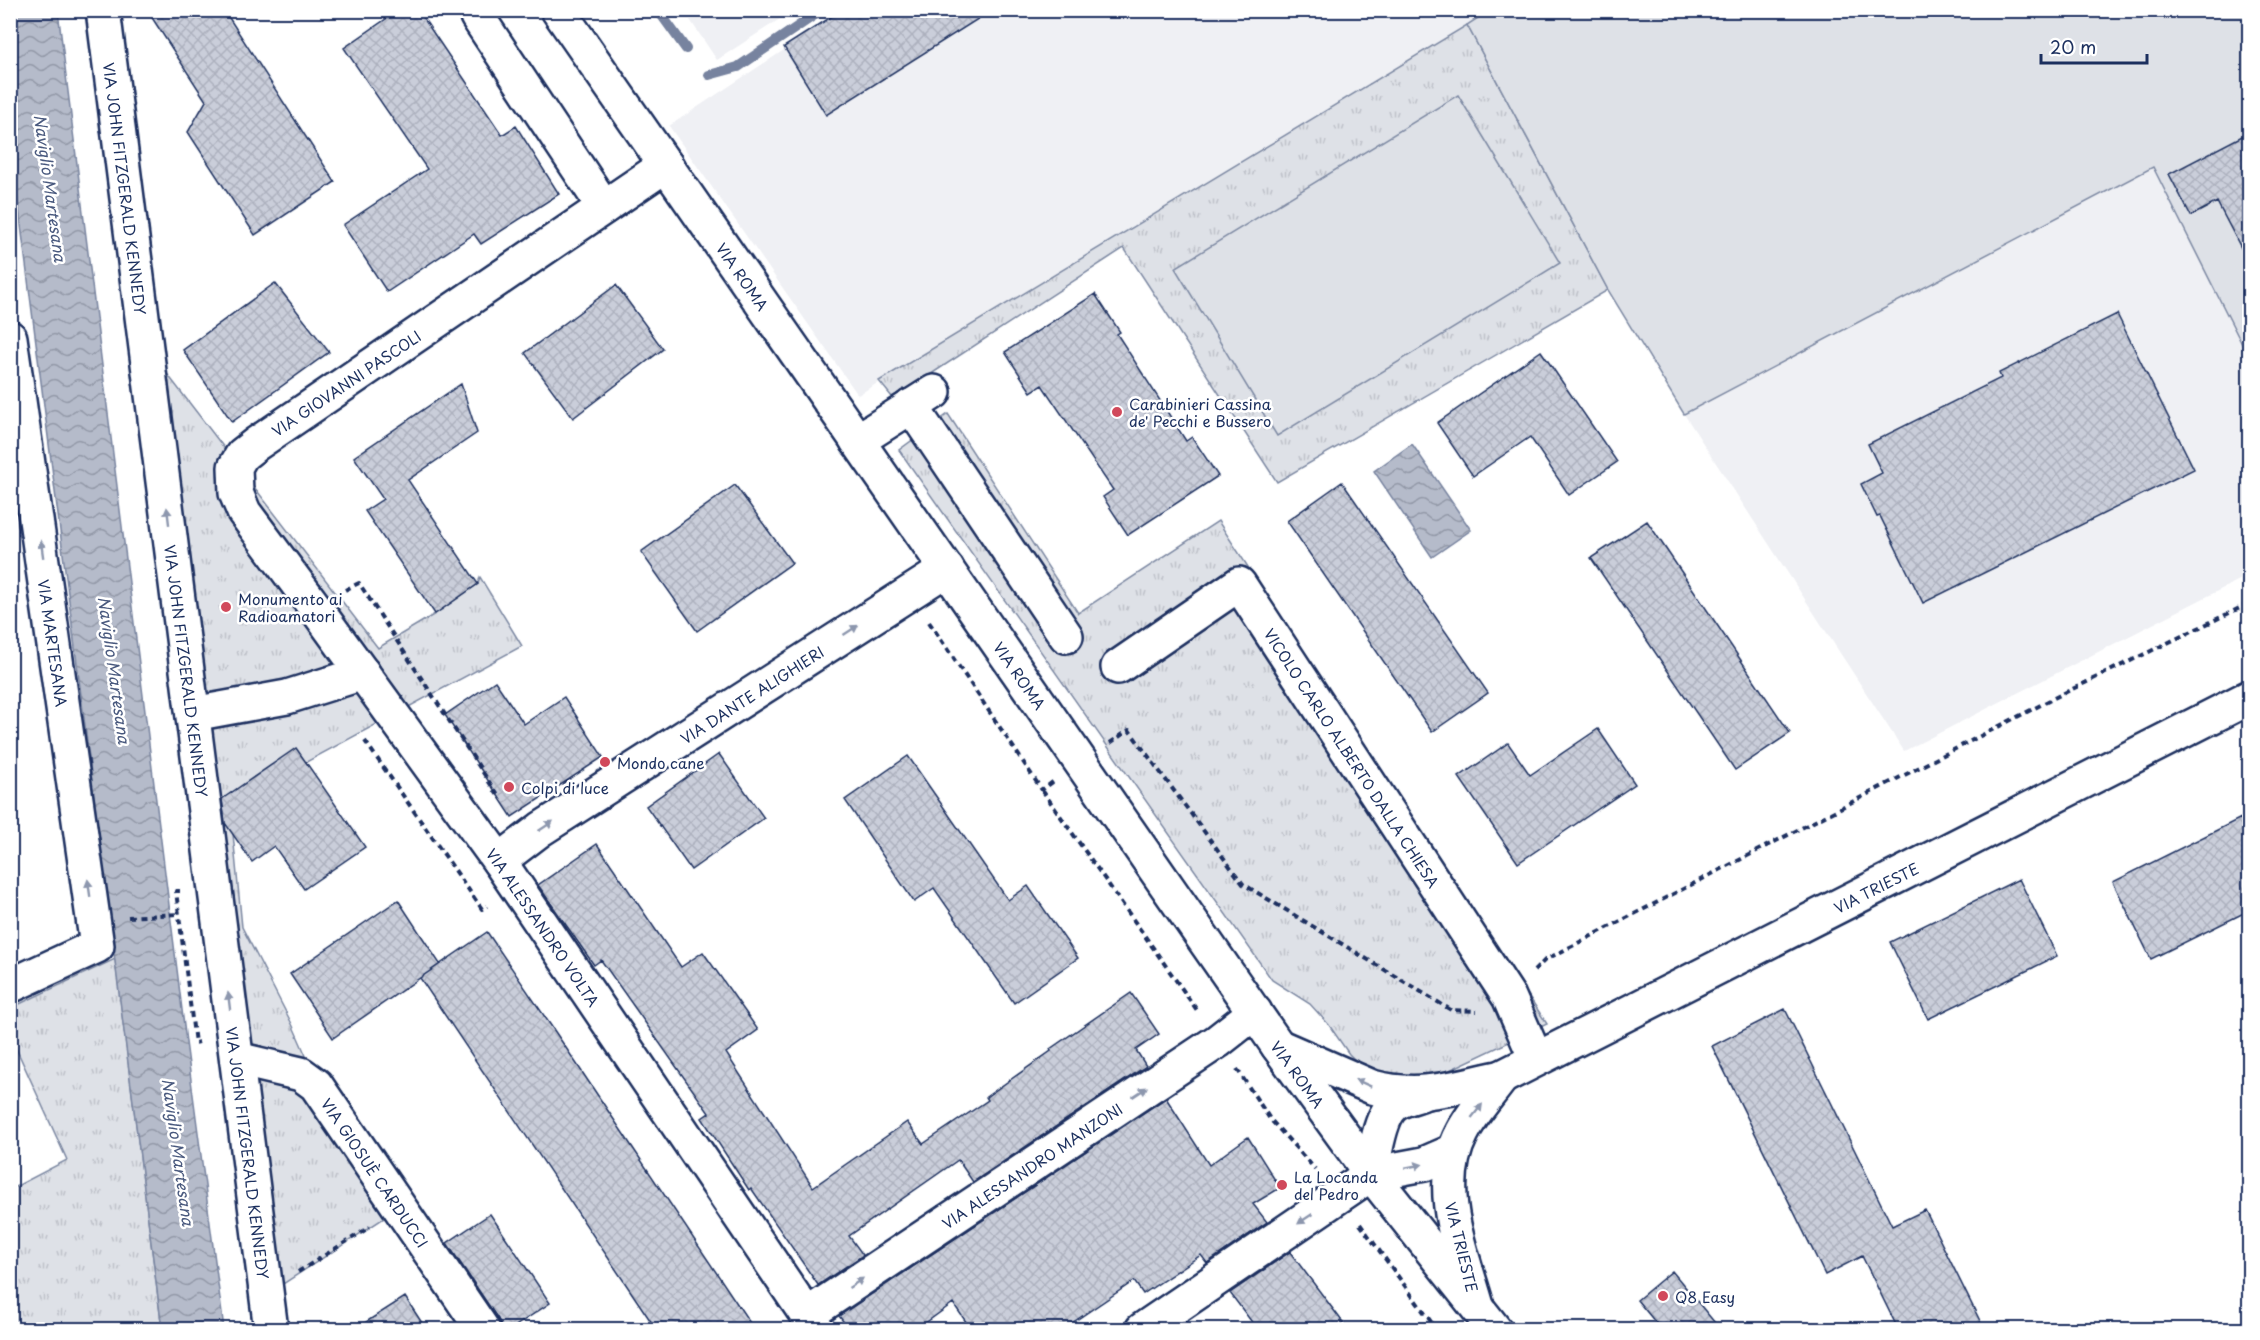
<svg xmlns="http://www.w3.org/2000/svg" width="2260" height="1340" font-family="'Playpen Sans',sans-serif">
  <style>
    .built { fill: #eff0f4 }
    .grass { fill: url(#grass-tufts); stroke: #7c88a2; stroke-width: 1.5 }
    .garden { fill: #dee1e7; stroke: #7c88a2; stroke-width: 1.5 }
    .water { fill: url(#water-waves); stroke: #77839f; stroke-width: 1.5 }
    .lines { fill: none; stroke-linecap: round; stroke-linejoin: round }
    .stream { stroke: #77839f; stroke-width: 10 }
    .building { fill: url(#building-cross-hatch); stroke: #1b2f5e; stroke-width: 1.5 }
    .minor-casing { stroke: #1b2f5e; stroke-width: 38 }
    .major-casing { stroke: #1b2f5e; stroke-width: 38 }
    .path { stroke: #1b2f5e; stroke-width: 4; stroke-dasharray: 6 4.5; stroke-linecap: butt }
    .minor { stroke: #fff; stroke-width: 33 }
    .major { stroke: #fff; stroke-width: 33 }
    .oneway { fill: #8d97ae }
    .poi-dot { fill: #d1495b; stroke: #fff; stroke-width: 2 }
    .labels { text-anchor: middle; dominant-baseline: central; stroke-width: 5; stroke-linejoin: round; paint-order: stroke }
    .street-label { font-size: 15px; fill: #1b2f5e; stroke: #fff }
    .poi-label { font-size: 15px; fill: #1b2f5e; stroke: #fff; text-anchor: start }
    .water-label { font-size: 16px; font-style: italic; fill: #49597e; stroke: #fff }
  </style>
  <defs>
    <pattern id="grass-tufts" width="24" height="20" patternUnits="userSpaceOnUse" patternTransform="scale(1.5)"><rect width="24" height="20" fill="#dee1e7"/><path d="M3 7l-1-3M5 7V3M7 7l1-3M15 17l-1-3M17 17v-4M19 17l1-3" fill="none" stroke="#bec1c9"/></pattern>
    <pattern id="water-waves" width="16" height="10" patternUnits="userSpaceOnUse" patternTransform="scale(1.5)"><rect width="16" height="10" fill="#b5bbca"/><path d="M0 5q4-4 8 0t8 0" fill="none" stroke="#9298a7"/></pattern>
    <pattern id="building-cross-hatch" width="8" height="8" patternUnits="userSpaceOnUse" patternTransform="scale(1.5)"><rect width="8" height="8" fill="#caceda"/><path d="M0 0l8 8M0 8l8-8" fill="none" stroke="#adb1be"/></pattern>
  </defs>
  <rect width="100%" height="100%" fill="#fff"/>
  <filter id="ink" filterUnits="userSpaceOnUse"><feTurbulence type="fractalNoise" baseFrequency=".0167" numOctaves="2"/><feDisplacementMap in="SourceGraphic" scale="12" xChannelSelector="R" yChannelSelector="G"/><feConvolveMatrix kernelMatrix="1 2 1 2 8 2 1 2 1" color-interpolation-filters="sRGB"/></filter>
  <g filter="url(#ink)">
    <path class="built" d="M684 11H792L717 60Z
      M843 11H1490L858 395 669 126Z
      M2154 166 2249 358V575L1904 751 1684 414Z"/>
    <path class="grass" d="M1467 25 1608 290 1277 482 1124 248 925 378 892 397 879 381Z
      M138 336 378 648 435 614 478 584 480 577 522 646 230 803 242 927 292 1024 318 1083 401 1207 260 1299Z
      M948 414 1078 613 1218 521 1547 1024 1437 1076 1402 1079 1367 1068 1357 1062 1349 1054 1329 1025 1310 1004 1272 980 899 450Z
      M115 959 162 1329H11V1189L67 1160 11 1037V1008Z"/>
    <path class="garden" d="M1490 10 2249 11V358L2153 167 1684 414 1608 290 1467 25Z
      M1458 95 1560 263 1277 436 1175 268Z"/>
    <path class="water" d="M10 11H58L186 1042 224 1329H162L11 147Z
      M1412 444 1471 530 1432 557 1374 471Z"/>
    <g class="lines">
      <path class="stream" d="M658 10 686 49
        M709 75 738 67 822 10"/>
    </g>
    <path class="building" d="M147 10H224L335 182 255 235 188 132 206 101Z
      M399 10H418L502 135 516 126 559 194 481 244 474 234 387 292 343 225 427 169 344 48Z
      M842 10H992L826 115 784 47Z
      M2250 132V265L2217 202 2191 216 2169 174Z
      M275 283 329 352 232 422 183 350Z
      M616 285 663 349 573 418 525 353Z
      M1095 294 1120 332 1117 334 1186 441 1192 437 1218 476 1128 535 1103 497 1113 490 1042 385 1031 392 1005 352Z
      M2117 314 2194 469 1923 603 1880 516 1877 517 1861 484 1882 473 1868 444 2001 378 1999 373Z
      M1541 351 1617 462 1569 495 1530 437 1473 476 1437 423Z
      M461 384 477 433 408 480 478 584 435 614 365 511 383 499 354 457Z
      M1342 482 1488 693 1432 732 1287 521Z
      M735 485 792 563 697 631 641 552Z
      M1647 521 1790 733 1735 770 1591 558Z
      M495 681 524 724 564 697 603 757 512 817 445 715Z
      M1598 729 1635 784 1518 863 1459 777 1508 743 1530 775Z
      M296 748 365 847 304 889 274 846 252 862 225 823 222 799Z
      M719 754 764 818 691 870 646 806Z
      M908 756 1008 900 1028 886 1078 958 1014 1003 934 888 914 902 845 800Z
      M2241 818 2250 835V910L2151 959 2113 882Z
      M597 844 681 967 703 952 758 1030 726 1053 813 1187 907 1122 923 1144 988 1100 986 1097 1051 1051 1050 1049 1131 993 1159 1034 1136 1050 1146 1066 973 1182 958 1160 849 1236 863 1255 818 1285 751 1188 749 1190 702 1118 709 1113 601 960 594 965 538 885Z
      M2019 879 2057 956 1928 1019 1890 942Z
      M398 900 440 964 333 1038 290 974Z
      M487 932 560 1039 754 1329H656L420 978Z
      M1785 1009 1892 1226 1925 1210 1984 1329H1898L1862 1256 1825 1275 1712 1046Z
      M1166 1098 1209 1165 1248 1137 1280 1188 1253 1204 1267 1222 1207 1263 1201 1255 1143 1294 1134 1281 1063 1329H971L953 1303 917 1329H849L839 1316Z
      M490 1214 550 1303 511 1329H502L498 1319 447 1243Z
      M1290 1252 1348 1329H1257L1230 1293Z
      M1672 1271 1720 1329H1661L1637 1300Z
      M405 1297 426 1329H355Z"/>
    <g class="lines">
      <g class="minor-casing">
        <g id="minor">
          <path id="s1" d="M103 10 271 1330"/>
          <path d="M477 16 604 207"/>
          <path id="s2" d="M666 165 256 444 242 455 235 467 236 493 244 512 314 606 499 861 817 1330"/>
          <path id="s3" d="M10 338 97 946 10 986"/>
          <path d="M911 406 1066 636"/>
          <path d="M857 441 934 392"/>
          <path id="s4" d="M1118 667 1239 584 1509 997 1536 1059"/>
          <path d="M193 714 287 697 363 673"/>
          <path id="s5" d="M499 861 541 829 947 569"/>
          <path id="s6" d="M1278 1046 1372 1087C1420 1100 1456 1087 1502 1077L2250 697"/>
          <path id="s7" d="M237 1059 301 1074 316 1085 483 1330"/>
          <path d="M1371 1174C1375 1156 1379 1117 1394 1105 1401 1099 1413 1097 1421 1094"/>
          <path d="M1477 1306C1462 1252 1433 1188 1462 1133 1472 1113 1489 1095 1502 1077"/>
          <path id="s8" d="M807 1315 1218 1041 1255 1012"/>
          <path d="M1142 1330 1371 1174 1424 1164 1454 1151"/>
        </g>
      </g>
      <g class="major-casing">
        <g id="major">
          <path id="s9" d="M558 10 1278 1046 1371 1174 1495 1330"/>
        </g>
      </g>
      <path class="path" d="M345 590 359 583 499 797
        M929 622 1042 790 1054 781
        M365 741 482 909 487 906
        M1110 743 1129 730 1243 884 1451 1010 1477 1011
        M1042 790 1199 1013
        M180 891H176L195 1043 199 1042
        M128 917 178 914
        M1534 971 1545 960 2058 696 2250 603
        M1237 1069 1270 1119 1315 1169
        M1360 1224 1437 1330
        M298 1272 370 1227"/>
      <use href="#minor" class="minor"/>
      <use href="#major" class="major"/>
    </g>
    <defs><path id="oneway-solid" d="M-6-.8H1V-3.2L6.5 0L1 3.2V.8H-6Z" transform="scale(1.5)"/></defs>
    <g class="oneway">
      <use href="#oneway-solid" transform="translate(168 516) rotate(-97)"/>
      <use href="#oneway-solid" transform="translate(42 549) rotate(-98)"/>
      <use href="#oneway-solid" transform="translate(851 630) rotate(-33)"/>
      <use href="#oneway-solid" transform="translate(546 826) rotate(-34)"/>
      <use href="#oneway-solid" transform="translate(89 888) rotate(-98)"/>
      <use href="#oneway-solid" transform="translate(229 1001) rotate(-97)"/>
      <use href="#oneway-solid" transform="translate(1363 1083) rotate(-156)"/>
      <use href="#oneway-solid" transform="translate(1140 1092) rotate(-34)"/>
      <use href="#oneway-solid" transform="translate(1477 1111) rotate(-52)"/>
      <use href="#oneway-solid" transform="translate(1414 1166) rotate(-11)"/>
      <use href="#oneway-solid" transform="translate(1305 1219) rotate(146)"/>
      <use href="#oneway-solid" transform="translate(856 1283) rotate(-34)"/>
    </g>
  </g>
  <g class="poi-dot">
    <circle cx="1117" cy="412" r="6"/>
    <circle cx="226" cy="607" r="6"/>
    <circle cx="605" cy="762" r="6"/>
    <circle cx="509" cy="787" r="6"/>
    <circle cx="1282" cy="1185" r="6"/>
    <circle cx="1663" cy="1296" r="6"/>
  </g>
  <g class="labels">
    <g class="street-label">
      <text stroke="none"><textPath href="#s1" startOffset="180">VIA JOHN FITZGERALD KENNEDY</textPath></text>
      <text stroke="none"><textPath href="#s9" startOffset="324">VIA ROMA</textPath></text>
      <text transform="translate(346 383) rotate(-34)">VIA GIOVANNI PASCOLI</text>
      <text stroke="none"><textPath href="#s3" startOffset="308">VIA MARTESANA</textPath></text>
      <text stroke="none"><textPath href="#s1" startOffset="666">VIA JOHN FITZGERALD KENNEDY</textPath></text>
      <text stroke="none"><textPath href="#s9" startOffset="810">VIA ROMA</textPath></text>
      <text stroke="none"><textPath href="#s5" startOffset="303">VIA DANTE ALIGHIERI</textPath></text>
      <text stroke="none"><textPath href="#s4" startOffset="354">VICOLO CARLO ALBERTO DALLA CHIESA</textPath></text>
      <text stroke="none"><textPath href="#s6" startOffset="654">VIA TRIESTE</textPath></text>
      <text stroke="none"><textPath href="#s2" startOffset="1086">VIA ALESSANDRO VOLTA</textPath></text>
      <text stroke="none"><textPath href="#s9" startOffset="1296">VIA ROMA</textPath></text>
      <text stroke="none"><textPath href="#s1" startOffset="1152">VIA JOHN FITZGERALD KENNEDY</textPath></text>
      <text stroke="none"><textPath href="#s8" startOffset="270">VIA ALESSANDRO MANZONI</textPath></text>
      <text stroke="none"><textPath href="#s7" startOffset="190">VIA GIOSUÈ CARDUCCI</textPath></text>
      <text transform="translate(1462 1247) rotate(76)">VIA TRIESTE</text>
    </g>
    <g class="poi-label">
      <text x="1129" y="403">Carabinieri Cassina<tspan x="1129" dy="17">de' Pecchi e Bussero</tspan></text>
      <text x="238" y="598">Monumento ai<tspan x="238" dy="17">Radioamatori</tspan></text>
      <text x="617" y="762">Mondo cane</text>
      <text x="521" y="787">Colpi di luce</text>
      <text x="1294" y="1176">La Locanda<tspan x="1294" dy="17">del Pedro</tspan></text>
      <text x="1675" y="1296">Q8 Easy</text>
    </g>
    <g class="water-label">
      <text transform="translate(51 188) rotate(82)">Naviglio Martesana</text>
      <text transform="translate(115 670) rotate(82)">Naviglio Martesana</text>
      <text transform="translate(179 1152) rotate(82)">Naviglio Martesana</text>
    </g>
  </g>
  <rect width="2260" height="1340" fill="none" stroke="#fff" stroke-width="36"/>
  <rect x="18" y="18" width="2224" height="1304" fill="none" stroke="#1b2f5e" stroke-width="2" filter="url(#ink)"/>
  <path d="M2041 54v9h106v-9" fill="none" stroke="#1b2f5e" stroke-width="3"/>
  <text x="2050" y="54" font-size="18" fill="#1b2f5e" stroke="#ffffff" stroke-width="4.5" paint-order="stroke">20 m</text>
</svg>
